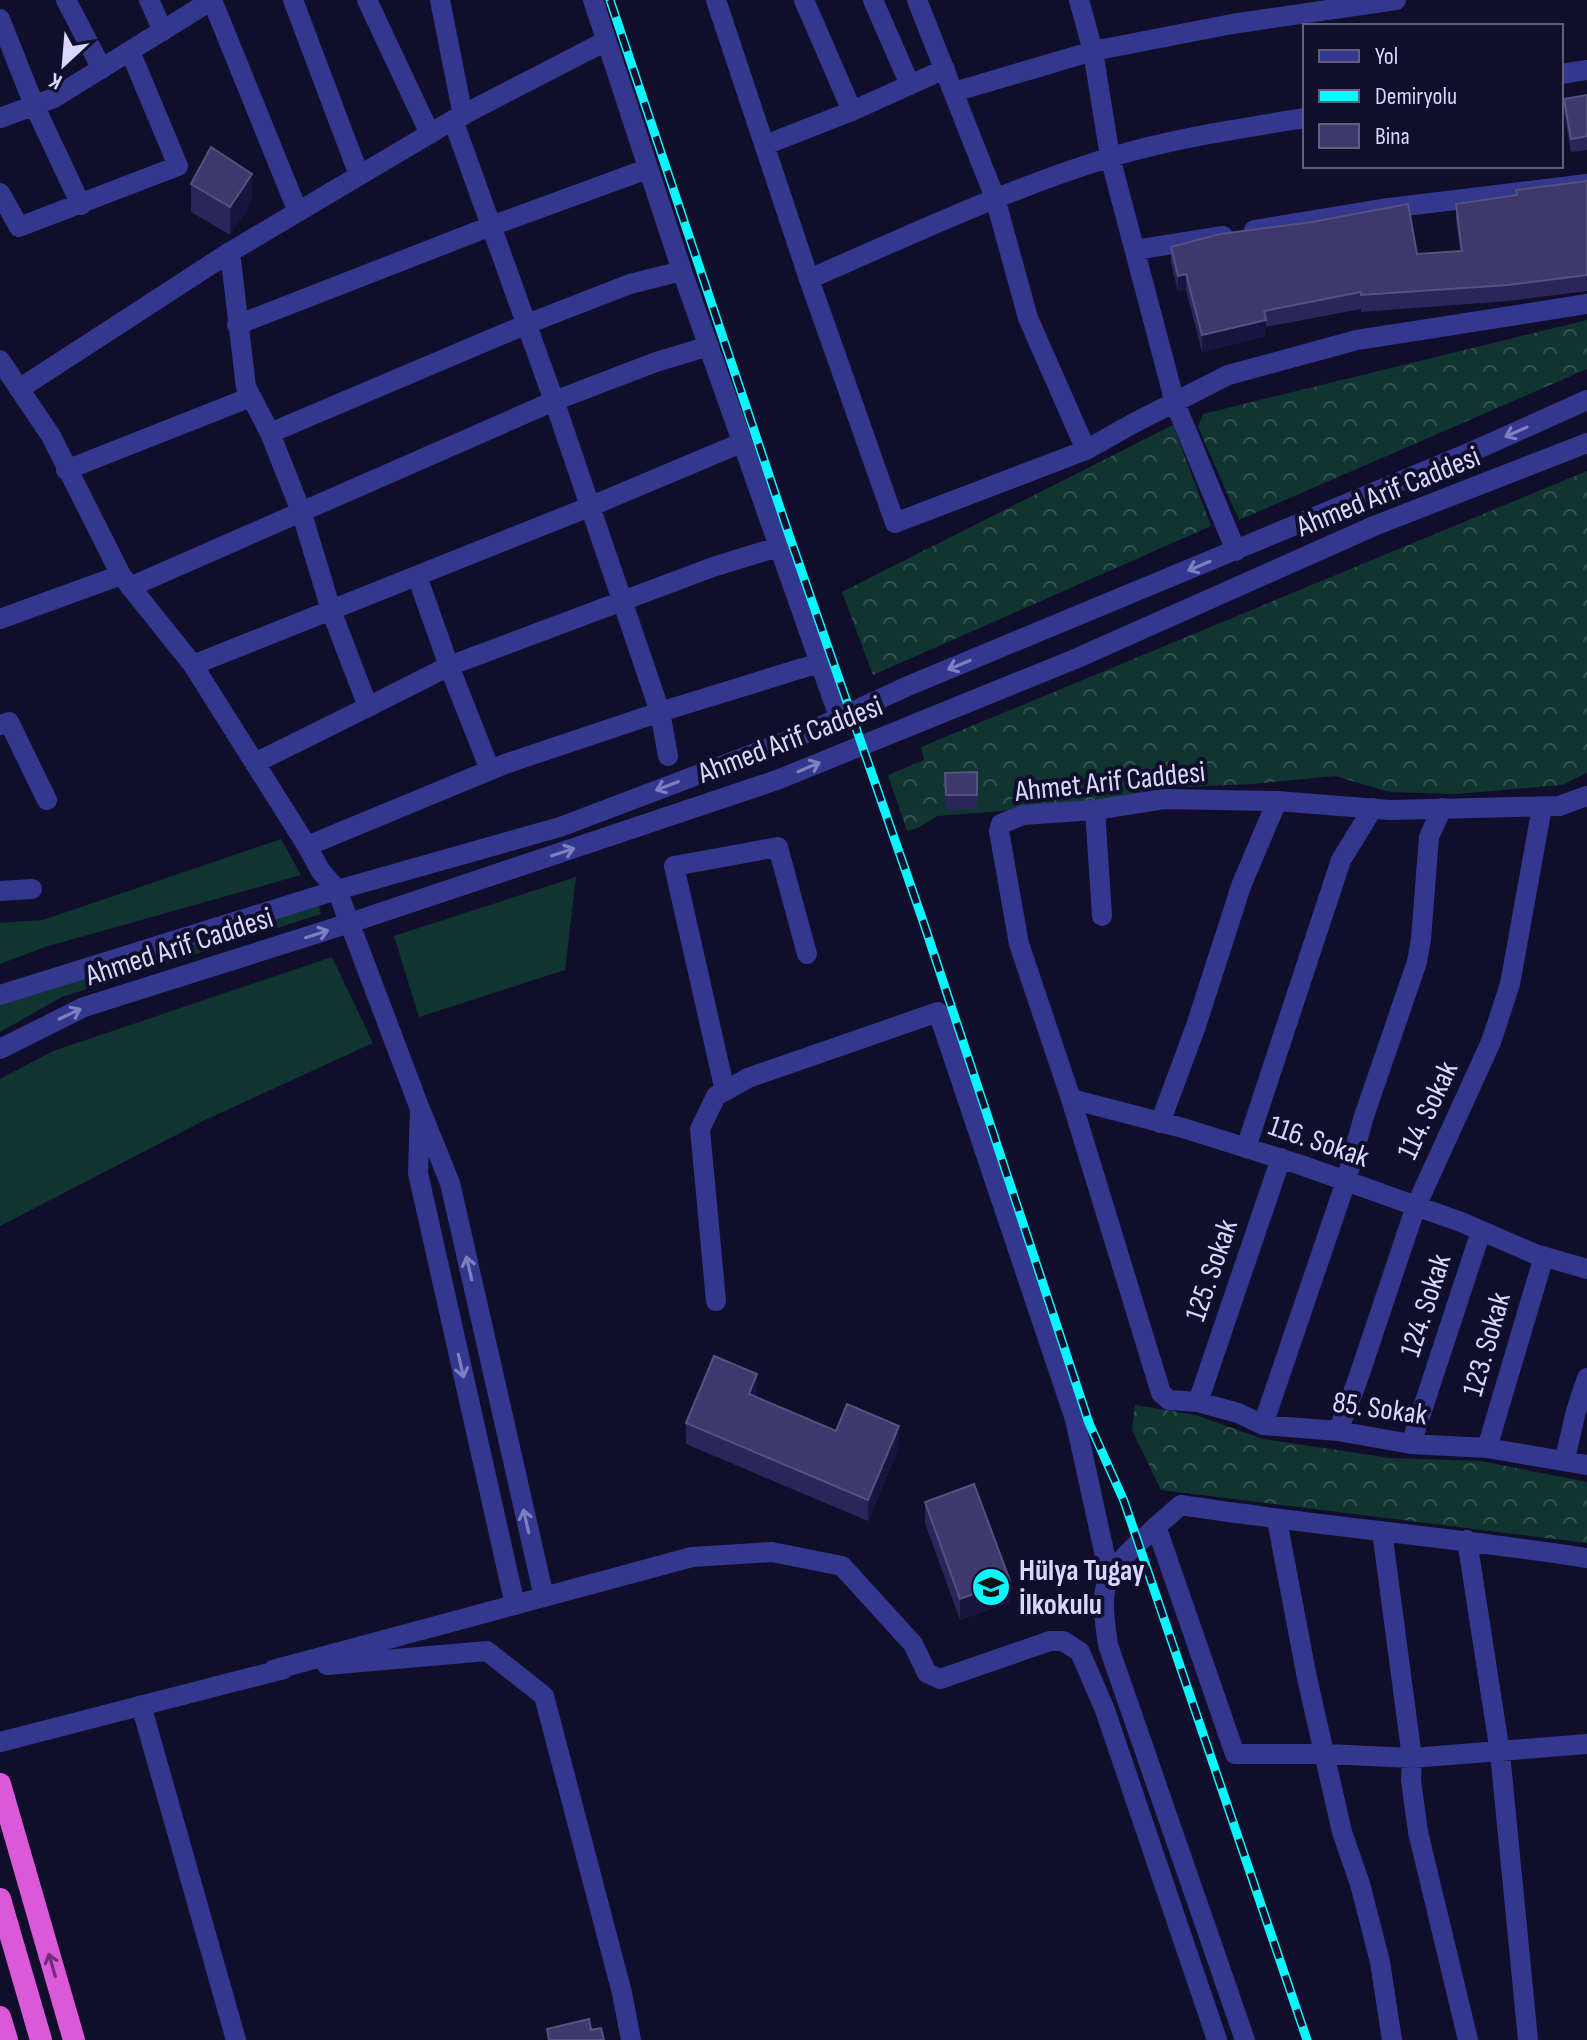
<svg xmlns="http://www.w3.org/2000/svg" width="1587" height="2040" font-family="'Sofia Sans Condensed',sans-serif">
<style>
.grass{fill:#103531}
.forest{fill:url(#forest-crowns)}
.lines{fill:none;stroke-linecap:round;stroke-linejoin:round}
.minor{stroke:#34378e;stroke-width:20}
.tertiary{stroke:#34378e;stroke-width:20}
.trunk{stroke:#db58d8;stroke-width:22}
.rail-casing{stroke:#03f8ff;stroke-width:9}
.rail{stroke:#110e2b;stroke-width:6;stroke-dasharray:18;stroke-linecap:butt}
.wall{fill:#2c2559}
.shaded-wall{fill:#19143f}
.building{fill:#3f386b;stroke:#575182;stroke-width:2}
.oneway{stroke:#7e7fc1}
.oneway2{stroke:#6c2f79}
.labels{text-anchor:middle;stroke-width:8;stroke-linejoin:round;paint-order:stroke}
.street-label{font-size:30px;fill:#d9d7ff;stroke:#110e2b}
.poi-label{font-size:30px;font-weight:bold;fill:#d9d7ff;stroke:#110e2b;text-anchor:start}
</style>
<defs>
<pattern id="forest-crowns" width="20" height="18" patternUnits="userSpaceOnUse" patternTransform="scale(2)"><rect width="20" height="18" fill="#103531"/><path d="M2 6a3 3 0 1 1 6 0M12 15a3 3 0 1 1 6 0" fill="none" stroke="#325250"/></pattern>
</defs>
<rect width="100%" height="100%" fill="#110e2b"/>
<path class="grass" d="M281 839 301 875 45 947 0 964V923L43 920Z
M576 877 565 970 419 1017 394 936Z
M319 905 321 914 62 997 0 1032V1005Z
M332 957 373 1043 205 1120 0 1226V1079L53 1051Z"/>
<path class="forest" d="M1587 320V369L1239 520 1198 427 1203 414Z
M1173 425 1211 526 873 675 842 592Z
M1587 471V773L1562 785 1456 794 1390 792 1335 776 1253 784 1162 788 1092 804 937 816 918 828 907 831 888 775 924 760 921 747Z
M1135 1405 1196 1415 1263 1439 1390 1458 1481 1461 1587 1482V1543L1161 1490 1132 1430Z"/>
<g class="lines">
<path class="minor" d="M66 0 102 69
M149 0 163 31
M212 0 298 212
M293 0 359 175
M367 0 430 134
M440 0 463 116
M593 0 682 271 839 717
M716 0 809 279 895 523 1086 450 1132 424 1228 375 1357 340 1587 304
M804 0 852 111
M873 0 910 85
M917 0 995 198 1028 318 1086 450
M1079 0 1093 51 1110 157 1175 403 1236 551
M0 19 34 105 81 205
M606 41 453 120 230 252 246 387 270 433 302 514 331 610 368 707 449 666 713 567 778 547
M1561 74 1587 70
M954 92 1093 51 1232 24 1396 0
M0 118 54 98 212 0
M453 120 557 409 660 712 668 756
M765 145 852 111 945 69
M0 193 19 227 178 166 130 51
M1254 230 1381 209 1587 184
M1135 250 1223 236
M809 279C908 236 1005 190 1108 158 1169 139 1242 128 1305 118
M237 325 491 226 647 169
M0 360 51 436 121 575 193 665 307 846 320 870 337 890 420 1109
M19 389 230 252
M270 433 527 324 630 284 682 271
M66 470 251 397
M417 576 449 666 490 770
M130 587 554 401 656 362 709 346
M0 619 121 575
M193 665 589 507 741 443
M0 725 9 722 47 800
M255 763 368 707
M1095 810 1102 916
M307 846 505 764 660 712 819 663
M0 891 32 889
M725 1091 674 866 778 847 807 954
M1071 1099 1183 1128 1301 1165 1461 1222 1535 1254 1587 1269
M1160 1123 1196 1026 1241 886 1277 801
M1246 1148 1341 860 1373 808
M716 1301 700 1129 716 1096 748 1078 938 1012 1075 1419 1109 1574
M1169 1400 1198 1402 1238 1413 1263 1425 1338 1431 1411 1444 1487 1448 1587 1465
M1198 1402 1281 1158
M1263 1425 1346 1181 1364 1116 1417 962 1421 939 1429 837 1442 808
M1338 1431 1358 1379 1416 1206 1491 1042 1510 984 1542 807
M1411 1444 1481 1231
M1487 1448 1544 1256
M1565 1459 1576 1411 1587 1378
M1277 1520 1307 1678 1342 1832 1360 1884 1380 1962 1392 2040
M1156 1526 1235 1754H1326L1412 1758 1587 1744
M1382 1531 1412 1758 1411 1780 1418 1832 1468 2040
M1467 1540 1500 1753 1528 2040
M515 1605 418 1173 420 1109 450 1183 544 1597
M327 1665 487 1651 544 1696 622 1993 631 2040
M273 1670 692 1557 772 1552 842 1566 913 1644 927 1673 940 1679 1050 1641H1063L1080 1652 1105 1710 1217 2040
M141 1705 236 2040
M0 1742 284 1669
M1245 2040 1108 1645C1105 1623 1100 1597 1109 1576 1115 1561 1167 1517 1181 1505 1316 1526 1452 1537 1587 1558"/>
<path class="tertiary" d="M0 995 337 890 560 827 795 738 908 686 1471 452 1587 400
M0 1049 84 1007 350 923 777 780 1075 659 1374 526 1587 443
M1169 1400 1161 1393 1071 1099 1019 944 999 831 1001 824 1023 815 1095 810 1164 799 1277 801 1390 810 1559 806 1587 796"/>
<path class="trunk" d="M0 1784 74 2040
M0 1899 41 2040
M0 2017 7 2040"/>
<defs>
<path id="rail" d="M610 0 789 535 923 921 1089 1423 1124 1501 1307 2040"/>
</defs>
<use href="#rail" class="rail-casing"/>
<use href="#rail" class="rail"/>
</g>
<path class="wall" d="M1587 95V150L1571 152 1564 113V99Z
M1587 181V291L1508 301 1361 312V309L1266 327V336L1202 352 1186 290 1178 292 1171 263V247L1312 222 1417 254 1460 251 1456 221V204L1516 196V190Z
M191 184 252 201 230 235 191 212Z
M977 772V809H946L945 773Z
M757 1395 756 1397 836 1431 899 1447 868 1521 686 1444V1423Z
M925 1502 1010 1602 960 1620 925 1523Z"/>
<path class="shaded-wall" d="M252 174V201L230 235V207Z
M1186 274V290L1178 292V276Z
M1266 320V336L1202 352V335Z
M757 1374V1395L749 1415V1394Z
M899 1426V1447L868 1521V1500Z
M1010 1581V1602L960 1620V1599Z"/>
<path class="building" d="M1587 95V136L1571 139 1564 99Z
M211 147 252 174 230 207 191 184Z
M1587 181V275L1508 285 1361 295V292L1264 311 1266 320 1202 335 1186 274 1178 276 1171 247 1220 234 1312 222 1408 204 1417 254 1462 251 1456 204 1517 195 1516 190Z
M977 772V795H946L945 773Z
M714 1356 757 1374 749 1394 836 1431 847 1404 899 1426 868 1500 686 1423Z
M974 1484 1010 1581 960 1599 925 1502Z
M589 2019 591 2030 601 2028 604 2040H549L547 2029Z"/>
<defs><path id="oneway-shaft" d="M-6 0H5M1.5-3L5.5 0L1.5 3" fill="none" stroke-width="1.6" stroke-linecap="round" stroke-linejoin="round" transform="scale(2)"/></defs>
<g class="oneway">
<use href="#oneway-shaft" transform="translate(1516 432) rotate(156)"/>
<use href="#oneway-shaft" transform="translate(1199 566) rotate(157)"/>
<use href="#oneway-shaft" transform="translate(959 665) rotate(158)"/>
<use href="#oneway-shaft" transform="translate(809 767) rotate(-23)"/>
<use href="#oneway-shaft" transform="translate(667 786) rotate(159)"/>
<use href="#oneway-shaft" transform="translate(563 852) rotate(-18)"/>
<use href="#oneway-shaft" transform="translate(317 934) rotate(-18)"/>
<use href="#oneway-shaft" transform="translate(70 1014) rotate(-25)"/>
<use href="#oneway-shaft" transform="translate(469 1268) rotate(-103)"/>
<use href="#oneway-shaft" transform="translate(461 1366) rotate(77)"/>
<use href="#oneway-shaft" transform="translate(526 1521) rotate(-103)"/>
</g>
<use class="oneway2" href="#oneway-shaft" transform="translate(52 1965) rotate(-106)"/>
<defs>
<symbol id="school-disc" viewBox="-11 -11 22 22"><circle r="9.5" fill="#03f8ff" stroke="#110e2b"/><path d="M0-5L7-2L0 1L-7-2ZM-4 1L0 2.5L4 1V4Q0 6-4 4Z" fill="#111"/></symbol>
</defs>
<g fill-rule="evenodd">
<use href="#school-disc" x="969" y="1565" width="44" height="44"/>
</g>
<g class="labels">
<g class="street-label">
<text transform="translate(1388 491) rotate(-22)" y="10">Ahmed Arif Caddesi</text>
<text transform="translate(790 739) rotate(-21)" y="10">Ahmed Arif Caddesi</text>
<text transform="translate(1110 781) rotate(-6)" y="10">Ahmet Arif Caddesi</text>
<text transform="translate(179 946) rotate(-18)" y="10">Ahmed Arif Caddesi</text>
<text transform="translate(1427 1110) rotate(-65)" y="10">114. Sokak</text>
<text transform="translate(1319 1141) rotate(19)" y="10">116. Sokak</text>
<text transform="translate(1211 1270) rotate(-71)" y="10">125. Sokak</text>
<text transform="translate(1425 1305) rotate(-72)" y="10">124. Sokak</text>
<text transform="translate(1486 1344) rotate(-74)" y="10">123. Sokak</text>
<text transform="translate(1380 1408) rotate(8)" y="10">85. Sokak</text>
</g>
<g class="poi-label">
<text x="1019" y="1580">Hülya Tugay<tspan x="1019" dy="34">İlkokulu</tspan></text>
</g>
</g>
<rect x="1303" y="24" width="260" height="144" fill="#110e2b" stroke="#615e80" stroke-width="2"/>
<rect x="1319" y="50" width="40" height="12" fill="#34378e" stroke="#615e80" stroke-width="2"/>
<text x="1375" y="64" font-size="24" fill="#d9d7ff">Yol</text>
<rect x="1319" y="90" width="40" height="12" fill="#03f8ff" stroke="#615e80" stroke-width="2"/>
<text x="1375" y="104" font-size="24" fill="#d9d7ff">Demiryolu</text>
<rect x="1319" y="124" width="40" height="24" fill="#3f386b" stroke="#615e80" stroke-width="2"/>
<text x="1375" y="144" font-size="24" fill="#d9d7ff">Bina</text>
<g transform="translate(64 64) rotate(206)" stroke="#110e2b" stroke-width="6" paint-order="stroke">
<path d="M0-6L14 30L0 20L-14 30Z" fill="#d9d7ff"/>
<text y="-12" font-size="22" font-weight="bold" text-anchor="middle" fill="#d9d7ff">K</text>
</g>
</svg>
